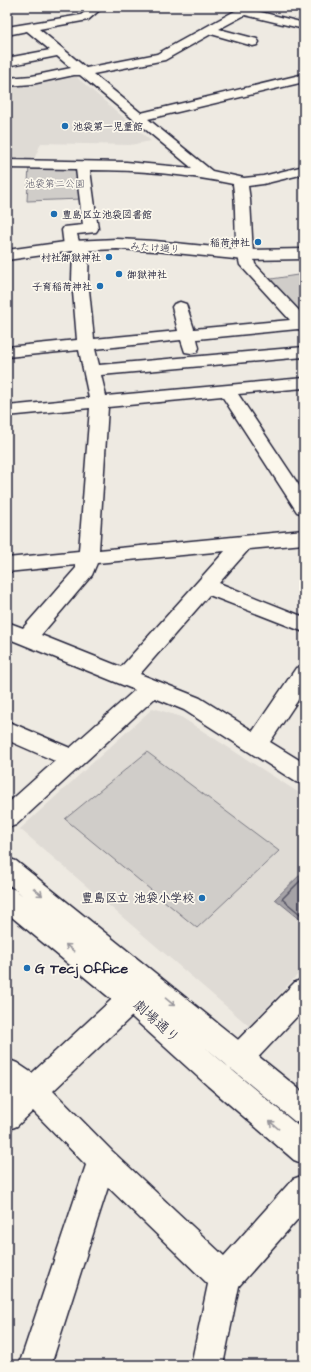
<svg xmlns="http://www.w3.org/2000/svg" width="311" height="1372" font-family="'Architects Daughter','Klee One',sans-serif">
<style>
.built{fill:#dfdbd5}
.green{fill:#d0cdc9;stroke:#797882}
.water{fill:#a6a3a7;stroke:#716f7c}
.lines{fill:none;stroke-linecap:round;stroke-linejoin:round}
.shore-far1{stroke:#575666;stroke-width:1}
.shore{stroke:#575666;stroke-width:1.5}
.street-casing{stroke:#22223b;stroke-width:3}
.secondary-casing{stroke:#22223b;stroke-width:3}
.street{fill:#fbf7ec;fill-rule:evenodd}
.secondary{fill:#fbf7ec;fill-rule:evenodd}
.oneway{stroke:#99979c}
.poi-dot{fill:#1f6fb2;stroke:#fbf7ec;stroke-width:1.5}
.labels{text-anchor:middle;stroke-width:3.5;stroke-linejoin:round;paint-order:stroke}
.far-poi-label{font-size:10px;font-weight:bold;fill:#22223b;stroke:#fbf7ec;text-anchor:start}
.far-park-label{font-size:10px;fill:#565566;stroke:#fbf7ec}
.far-street-label{font-size:10px;fill:#22223b;stroke:#fbf7ec}
.poi-label{font-size:12px;font-weight:bold;fill:#22223b;stroke:#fbf7ec;text-anchor:end}
.near-poi-label{font-size:14px;font-weight:bold;fill:#22223b;stroke:#fbf7ec;text-anchor:start}
.near-street-label{font-size:14px;fill:#22223b;stroke:#fbf7ec}
</style>
<rect width="100%" height="100%" fill="#eeeae2"/>
<filter id="ink" filterUnits="userSpaceOnUse"><feTurbulence type="fractalNoise" baseFrequency=".025" numOctaves="2"/><feDisplacementMap in="SourceGraphic" scale="8" xChannelSelector="R" yChannelSelector="G"/><feConvolveMatrix kernelMatrix="1 2 1 2 8 2 1 2 1" color-interpolation-filters="sRGB"/></filter>
<g filter="url(#ink)">
<path class="built" d="M73 74 151 141 130 145 41 143 33 162 7 161V86H23Z
M153 708 181 717 304 796V968L249 1026 20 829Z"/>
<path class="green" d="M29 166 75 167 80 171 82 199 27 201Z
M304 274V312L298 314 265 280Z
M147 752 279 851 197 928 65 819Z"/>
<path class="water" d="M304 871V917L301 920 275 899Z"/>
<g class="lines">
<path class="shore-far1" d="M299 882 304 877"/>
<path class="shore" d="M300 881 282 899 300 914H304"/>
<defs>
<path id="street" d="M91 7H103L88 20 39 29 86 68 157 54 242 7H256L253 10 304 23V29L245 15 219 29 257 39 259 42 257 45 253 46 211 34 165 60 93 74 141 113 304 74V82L148 119 212 171 244 178 263 176 304 166V174L263 184 248 186 250 200 253 255 255 264 304 316V331L298 329 197 339 199 348 197 352 191 353 185 352 181 340 95 349 99 365 304 347V357L101 375 106 396 304 378V388L238 394 304 493V514L297 512 222 396 108 407 99 550 304 530V544L249 549 219 583 304 617V632L209 595 140 674 200 698 253 731 296 668 304 666V691L270 742 304 763V784L296 782 184 710 155 698 16 825 7 828V804L55 761 7 740V721L70 748 135 690 7 638V622L23 628 76 568V565L7 572V558L79 551 90 408 7 416V406L89 398 79 350 7 357V347L77 340 72 280 73 250 67 249 64 246 62 230 64 227 83 225 76 169 7 168V160L126 162 192 168 80 75H74L32 84 7 86V78L32 76 71 68 57 56 7 66V58L50 50 27 31 7 35V27L81 15ZM90 170C138 170 186 174 233 184 237 210 233 239 240 265L290 320 194 329 186 304 180 302 174 304 172 307 178 331 94 339 88 280 89 246 86 243 79 242 77 234 96 232 98 229ZM225 551 121 667 41 635 92 575 97 563Z
M144 975 153 978 157 987 153 996 53 1091 112 1151 224 1256 293 1179 304 1175V1212L239 1286 223 1365H191L208 1284 108 1187 51 1365H19L86 1165 33 1111 17 1126 7 1130V1097L12 1092 7 1089V1059L17 1063 32 1073 135 978Z
M304 979V1009L248 1068 238 1072 228 1068 224 1059 228 1050 295 982Z"/>
<path id="secondary" d="M117 239 155 241 245 250 304 249V259L245 260 155 251 117 249 72 251 7 260V250L72 241Z
M7 858 16 861 304 1093V1125L294 1121 205 1047 304 1131V1164L294 1160 208 1086 122 1008 7 913V887L16 890 23 896 7 883Z"/>
</defs>
<use href="#street" class="street-casing"/>
<use href="#secondary" class="secondary-casing"/>
<use href="#street" class="street"/>
<use href="#secondary" class="secondary"/>
</g>
<defs><path id="oneway-shaft" d="M-6 0H5M1.5-3L5.5 0L1.5 3" fill="none" stroke-width="1.6" stroke-linecap="round" stroke-linejoin="round"/></defs>
<g class="oneway">
<use href="#oneway-shaft" transform="translate(38 892) rotate(40)"/>
<use href="#oneway-shaft" transform="translate(70 948) rotate(-141)"/>
<use href="#oneway-shaft" transform="translate(170 1002) rotate(40)"/>
<use href="#oneway-shaft" transform="translate(274 1125) rotate(-140)"/>
</g>
</g>
<g class="poi-dot">
<circle cx="65" cy="126" r="4"/>
<circle cx="54" cy="214" r="4"/>
<circle cx="258" cy="242" r="4"/>
<circle cx="109" cy="257" r="4"/>
<circle cx="119" cy="274" r="4"/>
<circle cx="100" cy="286" r="4"/>
<circle cx="202" cy="898" r="4"/>
<circle cx="27" cy="968" r="4"/>
</g>
<g class="labels">
<g class="far-poi-label">
<text x="73" y="130">池袋第一児童館</text>
<text x="62" y="218">豊島区立池袋図書館</text>
<text x="250" y="246" text-anchor="end">稲荷神社</text>
<text x="101" y="261" text-anchor="end">村社御獄神社</text>
<text x="127" y="278">御獄神社</text>
<text x="92" y="290" text-anchor="end">子育稲荷神社</text>
</g>
<g class="far-park-label">
<text x="55" y="187">池袋第二公園</text>
</g>
<g class="far-street-label">
<text transform="translate(155 247) rotate(4)" y="4">みたけ通り</text>
</g>
<g class="poi-label">
<text x="194" y="902">豊島区立 池袋小学校</text>
</g>
<g class="near-poi-label">
<text x="35" y="973">G Tecj Office</text>
</g>
<g class="near-street-label">
<text transform="translate(157 1021) rotate(42)" y="5">劇場通り</text>
</g>
</g>
<rect width="311" height="1372" fill="none" stroke="#fbf7ec" stroke-width="24"/>
<rect x="12" y="12" width="287" height="1348" fill="none" stroke="#22223b" stroke-width="1.5" filter="url(#ink)"/>
</svg>
